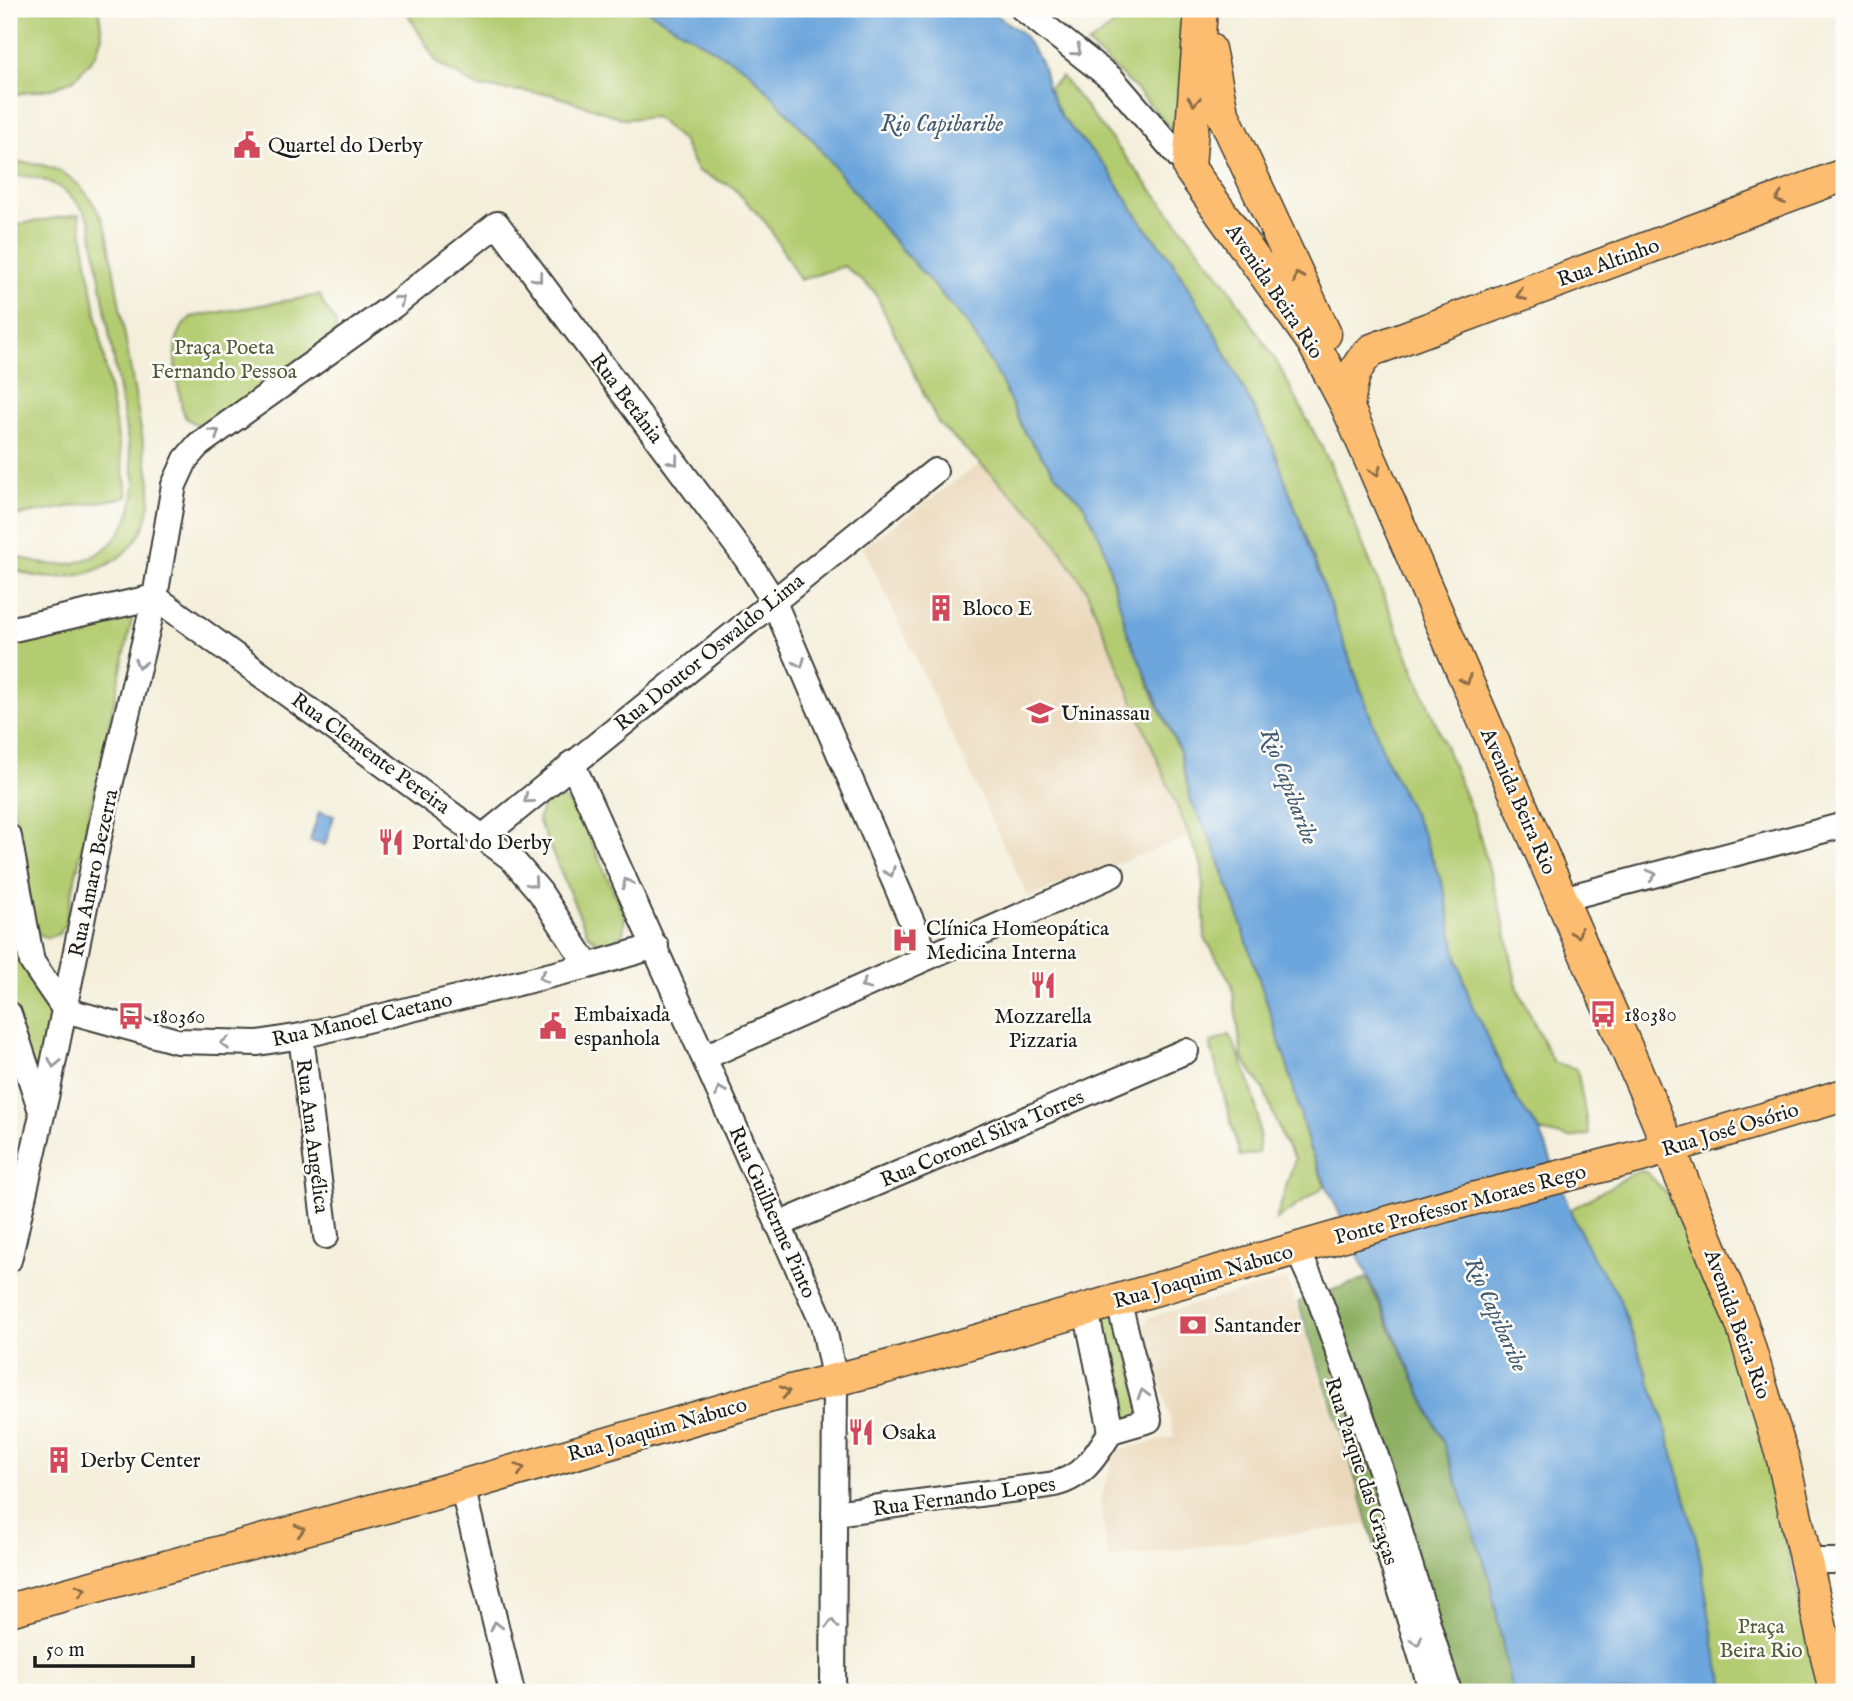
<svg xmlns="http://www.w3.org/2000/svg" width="1853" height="1701" font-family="'IM FELL English',serif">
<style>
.built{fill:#ead8ba}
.green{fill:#b3cc71;stroke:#687446;stroke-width:2}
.forest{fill:#8eb063;stroke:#556640;stroke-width:2}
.water{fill:#6da6dc;stroke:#44617c;stroke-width:2}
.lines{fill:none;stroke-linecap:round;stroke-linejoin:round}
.minor-casing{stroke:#3c3c39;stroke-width:28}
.major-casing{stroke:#3c3c39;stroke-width:35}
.minor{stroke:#fff;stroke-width:24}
.major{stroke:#fcbd6f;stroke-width:32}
.oneway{stroke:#999}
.oneway2{stroke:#8c6c46}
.labels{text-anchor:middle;stroke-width:5;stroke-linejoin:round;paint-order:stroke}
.poi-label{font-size:21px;fill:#1c1c1c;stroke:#fdfcf7;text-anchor:start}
.street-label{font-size:21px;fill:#1c1c1c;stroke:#fdfcf7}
.park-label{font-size:21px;fill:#515a3a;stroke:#fdfcf7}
.water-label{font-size:23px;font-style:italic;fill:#405a72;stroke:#fdfcf7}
</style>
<rect width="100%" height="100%" fill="#fdfcf7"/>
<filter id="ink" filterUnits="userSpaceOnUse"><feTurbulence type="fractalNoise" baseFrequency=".0143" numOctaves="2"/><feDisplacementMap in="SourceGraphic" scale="14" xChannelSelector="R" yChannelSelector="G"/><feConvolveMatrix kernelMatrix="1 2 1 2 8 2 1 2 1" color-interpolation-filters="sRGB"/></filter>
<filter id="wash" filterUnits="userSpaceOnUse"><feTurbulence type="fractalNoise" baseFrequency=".00686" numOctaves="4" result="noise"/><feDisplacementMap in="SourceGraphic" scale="28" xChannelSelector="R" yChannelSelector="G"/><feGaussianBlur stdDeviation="1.57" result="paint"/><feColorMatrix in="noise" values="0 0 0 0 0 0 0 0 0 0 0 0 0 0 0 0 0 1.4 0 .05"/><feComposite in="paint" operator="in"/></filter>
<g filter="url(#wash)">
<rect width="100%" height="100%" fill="#f4efdb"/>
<path class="built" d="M980 464 1043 524 1086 589 1192 836 1028 897 863 547Z
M1287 1279 1369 1524 1108 1559 1100 1504 1115 1450 1175 1437 1144 1325 1150 1317Z"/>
<path class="green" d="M9 9H99L102 36 96 54 76 78 55 88 9 95Z
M405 9H645L748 70 812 139 888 234 968 324 1000 379 1025 433 1056 475 1084 505 1103 544 1114 588 1155 700 1180 752 1191 801 1214 847 1236 908 1289 1071 1309 1147 1325 1186 1276 1220 1295 1158 1283 1140 1264 1090 1242 1057 1232 984 1205 938 1202 866 1086 589 1043 524 938 423 874 291 844 266 800 280 767 224 733 187 697 171 682 140 655 117 625 119 550 94 478 87 437 63Z
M1136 9H1189L1177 136 1137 90 1088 44Z
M1062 77 1225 282 1278 364 1329 461 1476 822 1505 927 1517 987 1553 1062 1577 1069 1589 1135 1569 1138 1540 1131 1518 1102 1471 1003 1457 958 1444 889 1423 834 1386 759 1273 446 1213 329 1171 259 1142 223 1107 168 1062 118 1048 88Z
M9 163C61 159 89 185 107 231L150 482C150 491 151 501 149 509 138 571 59 593 9 567V552C68 584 133 554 135 483L90 221C73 190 45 173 9 176Z
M79 214 128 497 9 517V226Z
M320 295 323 304 336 322V335L203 428 186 418 182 409C178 378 164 340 191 317Z
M126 616 132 620 65 925 59 934 46 938 38 934 33 919 9 785V643Z
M562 798 577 810 625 916 623 933 611 943H599L588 935 538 820 543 805Z
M9 844 30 965 62 1009 42 1114 9 1018Z
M1229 1035C1247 1067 1264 1116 1258 1153L1240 1156 1210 1043Z
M1637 1171 1647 1172 1667 1194 1728 1325 1753 1398 1820 1692H1727L1716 1656 1698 1547 1662 1415 1618 1295 1591 1255 1570 1210Z
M1118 1300 1142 1416 1112 1423 1086 1310Z"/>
<path class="forest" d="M1367 1278 1442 1439 1489 1576 1512 1692H1418L1349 1457 1298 1302Z"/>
<path class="water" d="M645 9H965L996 15 1022 33 1042 64 1048 88 1062 118 1107 168 1142 223 1171 259 1213 329 1273 447 1386 759 1423 834 1444 889 1457 958 1471 1003 1518 1102 1540 1131 1570 1210 1591 1255 1618 1295 1662 1415 1680 1479 1698 1547 1716 1656 1727 1692H1512L1489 1576 1442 1439 1309 1147 1289 1071 1236 908 1214 847 1191 801 1180 752 1128 635 1103 544 1084 505 1056 475 1025 433 1000 379 968 324 888 234 812 139 748 70Z
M319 812 334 816 325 845 310 841Z"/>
</g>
<g filter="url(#ink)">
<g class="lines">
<defs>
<path id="minor" d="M1023 9 1112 79 1189 168
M155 597 511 858 540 892 588 966
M9 630 155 597
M572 763 823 1324 835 1381 833 1692
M484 836 935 471
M9 837 32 962 65 1010
M1562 899 1844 825
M65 1010 177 1041 258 1043 301 1036 588 966 656 946
M9 1014 42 1114
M301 1036 326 1236
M705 1057 1112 875
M778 1225 1186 1051
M1297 1249 1318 1295 1382 1473 1449 1692
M9 1260 49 1084 107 798 155 597 174 485 186 459 198 445 393 306 497 224 746 558 773 600 927 957
M1111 1431 1149 1420 1118 1300
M462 1486 512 1692
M834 1513 1049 1485C1081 1480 1095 1458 1111 1431L1086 1310
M1385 1540 1432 1692
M1807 1561H1844"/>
<path id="major" d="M1201 9 1189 168 1313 342 1348 408 1652 1107 1742 1324 1783 1459 1835 1692
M1209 49 1222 112 1325 334
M1348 408C1351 384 1352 367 1372 350L1844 175
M9 1610 462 1486 771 1396 886 1367 1445 1206 1641 1156 1844 1095"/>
</defs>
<use href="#minor" class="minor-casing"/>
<use href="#major" class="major-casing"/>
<use href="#minor" class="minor"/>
<use href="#major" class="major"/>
</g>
<defs><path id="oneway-chevron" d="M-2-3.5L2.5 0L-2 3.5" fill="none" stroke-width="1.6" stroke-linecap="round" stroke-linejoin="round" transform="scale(1.75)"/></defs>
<g class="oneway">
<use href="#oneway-chevron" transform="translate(1077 51) rotate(39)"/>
<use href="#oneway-chevron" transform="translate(538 278) rotate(53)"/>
<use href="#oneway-chevron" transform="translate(400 300) rotate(-38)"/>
<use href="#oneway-chevron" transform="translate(215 433) rotate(-35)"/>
<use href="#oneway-chevron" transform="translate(674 461) rotate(53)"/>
<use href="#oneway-chevron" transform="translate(800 663) rotate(67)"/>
<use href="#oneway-chevron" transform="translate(140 664) rotate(104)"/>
<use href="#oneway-chevron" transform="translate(528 799) rotate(140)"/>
<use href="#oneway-chevron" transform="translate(890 872) rotate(67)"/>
<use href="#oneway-chevron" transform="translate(1652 875) rotate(-15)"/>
<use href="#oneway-chevron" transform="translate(533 883) rotate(50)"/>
<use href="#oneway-chevron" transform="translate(627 883) rotate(-115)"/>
<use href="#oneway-chevron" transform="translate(543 977) rotate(166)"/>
<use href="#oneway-chevron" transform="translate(865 985) rotate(156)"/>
<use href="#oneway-chevron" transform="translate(225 1043) rotate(-180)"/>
<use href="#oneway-chevron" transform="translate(54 1063) rotate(102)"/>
<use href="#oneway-chevron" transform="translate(720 1091) rotate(-113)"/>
<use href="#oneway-chevron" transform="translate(1143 1394) rotate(-105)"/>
<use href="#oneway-chevron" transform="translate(832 1624) rotate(-90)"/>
<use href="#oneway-chevron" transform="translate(496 1626) rotate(-104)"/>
<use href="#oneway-chevron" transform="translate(1417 1641) rotate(73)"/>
</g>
<g class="oneway2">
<use href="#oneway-chevron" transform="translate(1194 101) rotate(94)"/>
<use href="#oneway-chevron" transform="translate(1780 199) rotate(160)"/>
<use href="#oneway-chevron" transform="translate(1298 277) rotate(-115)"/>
<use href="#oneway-chevron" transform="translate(1521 295) rotate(160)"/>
<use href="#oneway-chevron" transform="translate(1376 471) rotate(67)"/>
<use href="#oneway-chevron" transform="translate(1466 680) rotate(66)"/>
<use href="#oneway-chevron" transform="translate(1577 933) rotate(67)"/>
<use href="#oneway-chevron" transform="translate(785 1392) rotate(-13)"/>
<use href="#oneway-chevron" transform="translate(520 1469) rotate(-16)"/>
<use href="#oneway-chevron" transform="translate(300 1530) rotate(-15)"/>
<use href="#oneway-chevron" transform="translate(81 1590) rotate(-15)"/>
</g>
</g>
<defs>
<symbol id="civic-bare" viewBox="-9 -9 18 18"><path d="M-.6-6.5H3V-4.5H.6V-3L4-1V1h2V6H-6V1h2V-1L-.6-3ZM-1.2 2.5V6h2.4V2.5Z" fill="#d1495b" stroke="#fdfcf7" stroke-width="2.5" paint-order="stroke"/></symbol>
<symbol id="building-bare" viewBox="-9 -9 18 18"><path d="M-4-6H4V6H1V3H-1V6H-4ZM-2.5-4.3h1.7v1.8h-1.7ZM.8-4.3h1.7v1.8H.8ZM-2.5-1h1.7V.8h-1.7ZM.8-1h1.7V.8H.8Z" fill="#d1495b" stroke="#fdfcf7" stroke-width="2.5" paint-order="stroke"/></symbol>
<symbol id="university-bare" viewBox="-9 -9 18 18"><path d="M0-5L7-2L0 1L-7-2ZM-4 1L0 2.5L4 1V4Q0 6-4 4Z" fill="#d1495b" stroke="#fdfcf7" stroke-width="2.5" paint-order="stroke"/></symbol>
<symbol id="restaurant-bare" viewBox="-9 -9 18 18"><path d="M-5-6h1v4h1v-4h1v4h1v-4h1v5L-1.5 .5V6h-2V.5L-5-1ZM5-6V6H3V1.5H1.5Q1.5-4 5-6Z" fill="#d1495b" stroke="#fdfcf7" stroke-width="2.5" paint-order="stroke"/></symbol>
<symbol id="hospital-bare" viewBox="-9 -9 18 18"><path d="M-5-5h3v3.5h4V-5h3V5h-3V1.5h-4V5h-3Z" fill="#d1495b" stroke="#fdfcf7" stroke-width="2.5" paint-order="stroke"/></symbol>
<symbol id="bus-bare" viewBox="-9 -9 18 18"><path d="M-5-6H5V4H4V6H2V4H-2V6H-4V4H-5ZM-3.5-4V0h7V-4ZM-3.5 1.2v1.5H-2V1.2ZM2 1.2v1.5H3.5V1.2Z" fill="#d1495b" stroke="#fdfcf7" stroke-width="2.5" paint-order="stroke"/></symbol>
<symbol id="bank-bare" viewBox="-9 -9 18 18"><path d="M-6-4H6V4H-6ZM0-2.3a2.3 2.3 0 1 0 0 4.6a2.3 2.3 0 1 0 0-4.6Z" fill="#d1495b" stroke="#fdfcf7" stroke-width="2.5" paint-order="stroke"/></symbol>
</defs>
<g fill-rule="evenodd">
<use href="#civic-bare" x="228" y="126" width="38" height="38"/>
<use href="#building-bare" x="922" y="589" width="38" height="38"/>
<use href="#university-bare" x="1021" y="694" width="38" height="38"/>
<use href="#restaurant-bare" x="372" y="823" width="38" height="38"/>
<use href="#hospital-bare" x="886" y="921" width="38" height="38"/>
<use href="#restaurant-bare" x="1024" y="966" width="38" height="38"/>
<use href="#bus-bare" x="1584" y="995" width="38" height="38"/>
<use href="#bus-bare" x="112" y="997" width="38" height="38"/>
<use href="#civic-bare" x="534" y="1007" width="38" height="38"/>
<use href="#bank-bare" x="1174" y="1306" width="38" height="38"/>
<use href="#restaurant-bare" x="842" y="1413" width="38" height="38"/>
<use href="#building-bare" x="40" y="1441" width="38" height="38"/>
</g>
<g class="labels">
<g class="poi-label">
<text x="268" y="152">Quartel do Derby</text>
<text x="962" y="615">Bloco E</text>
<text x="1061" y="720">Uninassau</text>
<text x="412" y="849">Portal do Derby</text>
<text x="926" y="935">Clínica Homeopática<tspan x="926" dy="24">Medicina Interna</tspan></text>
<text x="574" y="1021">Embaixada<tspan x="574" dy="24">espanhola</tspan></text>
<text x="1624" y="1021">180380</text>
<text x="152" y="1023">180360</text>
<text x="1043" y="1023" text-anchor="middle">Mozzarella<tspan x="1043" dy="24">Pizzaria</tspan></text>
<text x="1214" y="1332">Santander</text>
<text x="882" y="1439">Osaka</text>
<text x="80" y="1467">Derby Center</text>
</g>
<g class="street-label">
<text transform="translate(1608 262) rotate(-20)" y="7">Rua Altinho</text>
<text transform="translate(1275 291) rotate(56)" y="7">Avenida Beira Rio</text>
<text transform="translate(627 398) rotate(53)" y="7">Rua Betânia</text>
<text transform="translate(709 652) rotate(-39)" y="7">Rua Doutor Oswaldo Lima</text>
<text transform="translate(371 753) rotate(36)" y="7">Rua Clemente Pereira</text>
<text transform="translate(1519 801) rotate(66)" y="7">Avenida Beira Rio</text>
<text transform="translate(93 873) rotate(-78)" y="7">Rua Amaro Bezerra</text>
<text transform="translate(362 1019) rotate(-13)" y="7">Rua Manoel Caetano</text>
<text transform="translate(1730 1129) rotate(-17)" y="7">Rua José Osório</text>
<text transform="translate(313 1136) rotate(83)" y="7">Rua Ana Angélica</text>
<text transform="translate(982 1138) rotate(-23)" y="7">Rua Coronel Silva Torres</text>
<text transform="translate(1460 1204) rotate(-15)" y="7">Ponte Professor Moraes Rego</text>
<text transform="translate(773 1212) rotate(66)" y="7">Rua Guilherme Pinto</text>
<text transform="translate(1203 1276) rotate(-16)" y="7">Rua Joaquim Nabuco</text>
<text transform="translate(1738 1324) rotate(70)" y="7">Avenida Beira Rio</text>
<text transform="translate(657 1429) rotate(-16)" y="7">Rua Joaquim Nabuco</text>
<text transform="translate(1362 1471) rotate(72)" y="7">Rua Parque das Graças</text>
<text transform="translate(964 1496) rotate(-8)" y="7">Rua Fernando Lopes</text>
</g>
<g class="park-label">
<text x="224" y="354">Praça Poeta<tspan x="224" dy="24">Fernando Pessoa</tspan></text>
<text x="1761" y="1633">Praça<tspan x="1761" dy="24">Beira Rio</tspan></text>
</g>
<g class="water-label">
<text x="942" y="131">Rio Capibaribe</text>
<text transform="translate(1290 786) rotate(69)" y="8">Rio Capibaribe</text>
<text transform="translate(1497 1314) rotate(66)" y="8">Rio Capibaribe</text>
</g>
</g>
<rect width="1853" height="1701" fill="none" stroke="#fdfcf7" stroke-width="35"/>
<path d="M35 1656v10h158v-10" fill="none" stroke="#1c1c1c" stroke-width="3.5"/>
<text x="46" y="1656" font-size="21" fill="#1c1c1c" stroke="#fdfcf7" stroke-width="5" paint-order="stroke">50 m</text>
</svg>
